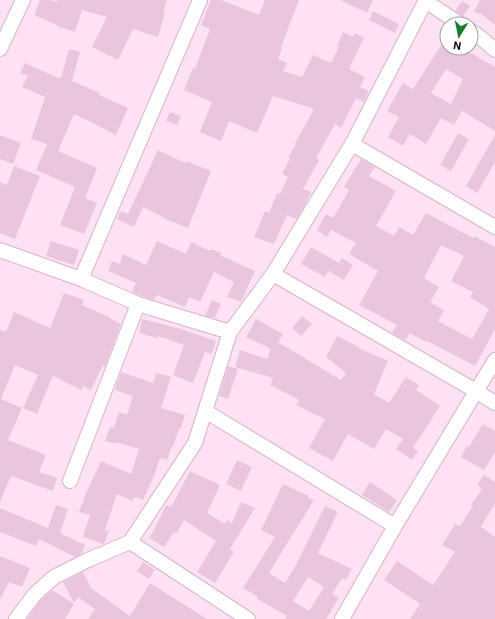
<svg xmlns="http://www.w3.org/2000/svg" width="495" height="619" font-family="Roboto,sans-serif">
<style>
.building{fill:#e9c6dd;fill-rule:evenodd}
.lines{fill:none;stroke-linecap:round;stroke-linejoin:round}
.street-casing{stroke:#d5b3ca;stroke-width:16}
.street{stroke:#fff;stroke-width:14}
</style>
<rect width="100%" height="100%" fill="#fee2f4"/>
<path class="building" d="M40 0H50L57 2V0H167L163 12 165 13 158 37 133 29 118 60 92 47 107 17 82 10 75 32 57 26V25L34 15Z
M211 0H221L259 15 265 0H299L281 47 282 48 278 59 287 63 283 71 302 77 313 55 331 63 339 47 337 46 343 32 353 37 355 33 364 38 349 69 365 77 360 87 369 91 364 102 356 98 341 128 335 124 316 158 319 160 303 189 311 192 305 205 297 219 287 215 274 244 254 237 265 211 269 213 277 193 280 194 288 177 282 174 290 158 288 157 296 144 295 143 314 109 273 96 257 133 229 121 221 141 200 132 212 102 184 90 193 68 195 69 210 29 201 25Z
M340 0H373L367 13Z
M480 0H495V25L481 14 474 12Z
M462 1 470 6 463 16 455 11Z
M373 11 399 24 395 33 369 20Z
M447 36V48H462L495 67V131L462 111 454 125 441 118 426 144 410 134 403 146 388 137 399 117 387 111 403 83 413 89ZM446 69 463 79 451 104 431 93Z
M69 49 80 52 72 81 100 93 99 95 128 108 116 135 93 123 74 114 58 151 97 168 85 198 97 203 84 234 60 225 75 187 36 170 47 144 31 139 45 97 22 87 28 76 20 73 25 63 58 78 59 77 61 78Z
M170 112 181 116 177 125 166 121Z
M458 133 469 139 451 171 440 165Z
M0 135 21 143 13 164 0 159Z
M495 135V162L477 193 466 186Z
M158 150 185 163 186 161 211 171 188 228 163 218V217L143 207 134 227 117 219 121 211 128 214Z
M361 159 375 167 369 176 396 191 376 226 394 236 399 227 413 235 426 213 473 238 474 236 495 247V329L475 366 427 341 426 342 410 333 405 340 392 333 397 325 359 305 378 271 349 254 356 243 331 230 327 237 317 230 326 214 333 218 349 190 344 187ZM441 245 464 256 451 281 473 292 470 297 489 309 472 339 438 321 444 310 430 302 439 287 424 278Z
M14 166 40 176 15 239 0 233V182L7 185Z
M51 241 79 250 74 265 46 256Z
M157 241 186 254 191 242 210 251 211 249 221 253 220 255 255 271 241 302 227 297 234 282 214 272 200 302 189 297 185 307 157 295 154 300 142 296 132 292 136 283 108 271 112 261 120 264 123 254 146 265Z
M311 247 339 263 342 258 353 265 344 280 328 271 325 277 301 264Z
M64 293 84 300 82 305 109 317V318L121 324 105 366 103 365 91 390 83 386 81 390 53 376 37 414 23 408 38 375 15 365 1 399 22 408 8 440 46 455 39 472 57 478 53 491 11 476 0 502V330L6 332 14 312 50 328Z
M212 300 221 304 215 318 205 316Z
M302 316 312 324 301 336 292 328Z
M142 319 181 329 216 341 212 354 205 352 193 383 173 375 184 345 158 336 157 338 139 333Z
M256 319 283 334 278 342 341 380 346 373 326 357 337 336 359 347V348L388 361 374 394 389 403 406 377 419 385 416 390 440 406 413 448 418 451 412 460 396 449 403 439 386 429 374 449 348 434 333 461 309 448 325 419 296 405 299 400 270 385 273 378 235 367 240 350 267 359 271 349 246 337Z
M228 366 238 369 228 399 219 396Z
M121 372 153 383 156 373 171 377 161 408 185 415 180 430 179 429 173 447 172 446 167 460 160 458 154 476 143 500 135 497 132 501 117 494 105 530 109 531 104 544 83 537 90 515 79 512 87 490V491L101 461 131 474 139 449 116 442V444L105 441 110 427 114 428 119 412 127 415 133 396 115 390Z
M483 424 495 431V452L484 470 461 457 467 446 469 447Z
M237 460 252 467 241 491 226 484Z
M190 471 220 485 207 513 225 524 227 520 232 523 241 502 255 508 230 549 234 552 215 583 197 572 216 541 184 520 177 533 174 532 164 547 149 538 155 528 166 505 171 507Z
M484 475 495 482V504L486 518 481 527 495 537V619H410L420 604 384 580 397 561 433 585 455 552 442 545 455 524 460 526 473 506 471 505 482 489 477 485Z
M370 482 397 500 389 512 362 495Z
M283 484 309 496 308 498 314 500 269 573 285 583 296 565 325 506 338 512 318 553 352 569 346 580 342 578 332 594 339 598 326 619H285L287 616 257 599 258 597 243 588 275 537 261 530ZM308 577 324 587 309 611 293 601Z
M56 505 68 509 60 533 85 545 81 554 75 557 39 539 36 546 0 532V508L48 528Z
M0 556 30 568 22 587 9 582 0 599Z
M143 562 155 570 149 579 137 571Z
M83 572 91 588 130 616 150 583 207 619H88L95 609 78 597 74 603 63 582Z
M52 590 74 604 65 619H27L41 600Z"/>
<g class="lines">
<defs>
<path id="street" d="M425 1 460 24
M471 31 480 37 495 50
M0 49 23 0
M352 144 495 227
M0 250 81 279 138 304 230 332 273 274 476 391 495 403
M273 274 352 144 426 0
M81 279 200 0
M205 411 395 526
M70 481 138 304
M130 542 248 619
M16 619 35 594 54 577 88 560 130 542 195 443 230 332
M342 619 395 526 495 360"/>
</defs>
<use href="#street" class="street-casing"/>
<use href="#street" class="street"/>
</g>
<g transform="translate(459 36) rotate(190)"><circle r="19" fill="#ffffff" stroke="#a29ea1"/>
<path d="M0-3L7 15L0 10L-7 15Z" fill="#187c2f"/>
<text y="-6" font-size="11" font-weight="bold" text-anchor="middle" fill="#170c14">N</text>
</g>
</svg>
